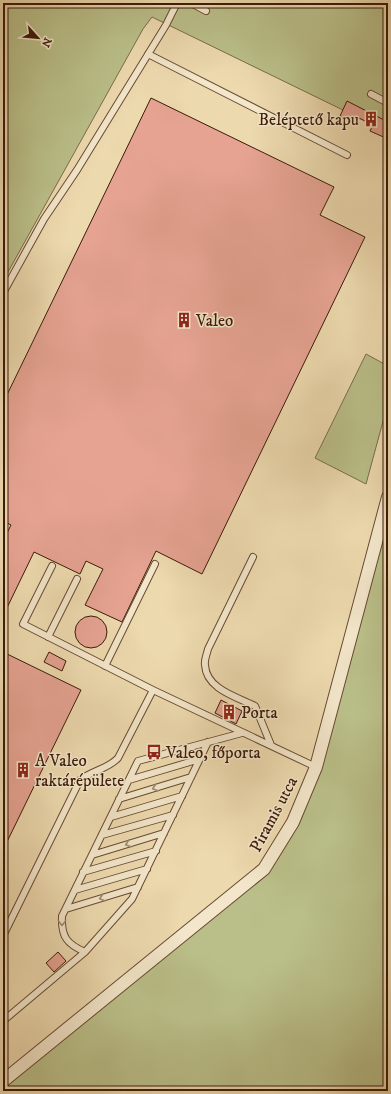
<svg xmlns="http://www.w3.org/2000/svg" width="391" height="1094" font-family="'IM FELL DW Pica',serif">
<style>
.green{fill:#babf89;stroke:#7a6c49}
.building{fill:#e6a392;stroke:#3b1a09}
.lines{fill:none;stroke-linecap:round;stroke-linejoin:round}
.service-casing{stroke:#684a32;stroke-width:8}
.minor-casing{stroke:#684a32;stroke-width:14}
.service{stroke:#f3e6ca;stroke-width:6}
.minor{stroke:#f3e6ca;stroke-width:12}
.oneway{stroke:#a08a73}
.labels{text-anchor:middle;stroke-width:3;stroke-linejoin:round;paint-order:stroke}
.poi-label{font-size:17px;fill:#3b1a09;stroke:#f3e6ca;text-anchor:start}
.street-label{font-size:17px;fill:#3b1a09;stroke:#f3e6ca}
</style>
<rect width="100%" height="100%" fill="#edd9ae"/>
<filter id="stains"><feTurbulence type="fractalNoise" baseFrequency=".005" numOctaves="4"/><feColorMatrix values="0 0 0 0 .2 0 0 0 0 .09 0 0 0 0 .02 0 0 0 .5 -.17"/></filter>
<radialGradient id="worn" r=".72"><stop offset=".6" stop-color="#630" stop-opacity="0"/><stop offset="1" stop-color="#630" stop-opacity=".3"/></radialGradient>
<path class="green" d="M3 3H388V132L152 17 143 29 3 281Z
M366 354 388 366V403L366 484 315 458Z
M388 506V1091H3V1086L265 871 295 822Z"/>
<path class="building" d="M151 98 334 187 320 215 365 237 202 574 156 551 122 622 85 605 103 569 86 561 80 574 34 552 3 616V541L11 525 3 521V403Z
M347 101 388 122V139L370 131 373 125 355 116 352 122 340 116Z
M75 632a16 16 0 1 1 32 0a16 16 0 1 1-32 0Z
M3 652 81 690 3 850Z
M49 652 66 661 62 671 44 662Z
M221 700 242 711 236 724 215 713Z
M58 952 66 961 54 972 46 963Z"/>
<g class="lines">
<defs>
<path id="service" d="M191 3 206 11
M148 54 347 155
M371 94 388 103
M3 293 44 219 77 170 166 25 177 3
M253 557 208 649C207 654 204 660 205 665 206 689 237 697 255 706L271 745
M52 566 23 624 153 690 316 767
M48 637 77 579
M105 666 155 564
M129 780 200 759
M119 799 191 777
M111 817 182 796
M102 835 173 815
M92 855 164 833
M83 872 156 851
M75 890 147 869
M66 909 138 887
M3 936 80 780C93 770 108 769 118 758L153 690
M85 952C67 944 61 937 62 916L138 761 242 733
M3 1021 85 952 132 899 208 742"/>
<path id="minor" d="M3 1081 264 869 293 822 316 767 388 497"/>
</defs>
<use href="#service" class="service-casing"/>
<use href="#minor" class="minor-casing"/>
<use href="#service" class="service"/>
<use href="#minor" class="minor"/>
</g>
<defs><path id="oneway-chevron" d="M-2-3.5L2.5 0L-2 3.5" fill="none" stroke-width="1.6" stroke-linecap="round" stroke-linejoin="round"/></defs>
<g class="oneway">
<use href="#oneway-chevron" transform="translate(155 788) rotate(163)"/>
<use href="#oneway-chevron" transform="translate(128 844) rotate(163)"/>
<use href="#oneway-chevron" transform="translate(102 898) rotate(163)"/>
<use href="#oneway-chevron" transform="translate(62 923) rotate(90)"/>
</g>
<defs>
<symbol id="building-bare" viewBox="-9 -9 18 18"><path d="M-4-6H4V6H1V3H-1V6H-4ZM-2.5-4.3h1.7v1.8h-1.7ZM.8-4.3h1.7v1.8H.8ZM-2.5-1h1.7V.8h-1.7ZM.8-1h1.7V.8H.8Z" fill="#8f2418" stroke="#f3e6ca" stroke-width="2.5" paint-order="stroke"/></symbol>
<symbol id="bus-bare" viewBox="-9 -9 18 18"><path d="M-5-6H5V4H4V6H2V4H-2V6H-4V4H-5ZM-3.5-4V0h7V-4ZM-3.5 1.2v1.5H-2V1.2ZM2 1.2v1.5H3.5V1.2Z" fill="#8f2418" stroke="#f3e6ca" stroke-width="2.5" paint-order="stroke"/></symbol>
</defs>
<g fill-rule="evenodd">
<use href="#building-bare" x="360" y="108" width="22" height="22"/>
<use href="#building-bare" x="173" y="309" width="22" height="22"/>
<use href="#building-bare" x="218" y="701" width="22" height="22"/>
<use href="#bus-bare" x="143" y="741" width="22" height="22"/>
<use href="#building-bare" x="12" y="759" width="22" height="22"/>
</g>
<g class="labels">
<g class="poi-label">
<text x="359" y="125" text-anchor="end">Beléptető kapu</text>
<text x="196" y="326">Valeo</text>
<text x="241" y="718">Porta</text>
<text x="166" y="758">Valeo, főporta</text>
<text x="35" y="766">A Valeo<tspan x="35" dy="20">raktárépülete</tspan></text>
</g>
<g class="street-label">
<text transform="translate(273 814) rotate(-62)" y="6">Piramis utca</text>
</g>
</g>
<rect width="391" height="1094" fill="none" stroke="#edd9ae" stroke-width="16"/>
<rect x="4" y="4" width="383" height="1086" fill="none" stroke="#3b1a09" stroke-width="2"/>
<rect x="8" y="8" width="375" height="1078" fill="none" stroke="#3b1a09"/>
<g transform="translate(38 38) rotate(117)" stroke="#f3e6ca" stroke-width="3" paint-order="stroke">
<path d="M0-3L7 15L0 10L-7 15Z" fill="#3b1a09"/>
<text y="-6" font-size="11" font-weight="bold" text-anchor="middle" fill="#3b1a09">N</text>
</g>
<rect width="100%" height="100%" filter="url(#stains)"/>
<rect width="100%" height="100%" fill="url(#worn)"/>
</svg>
